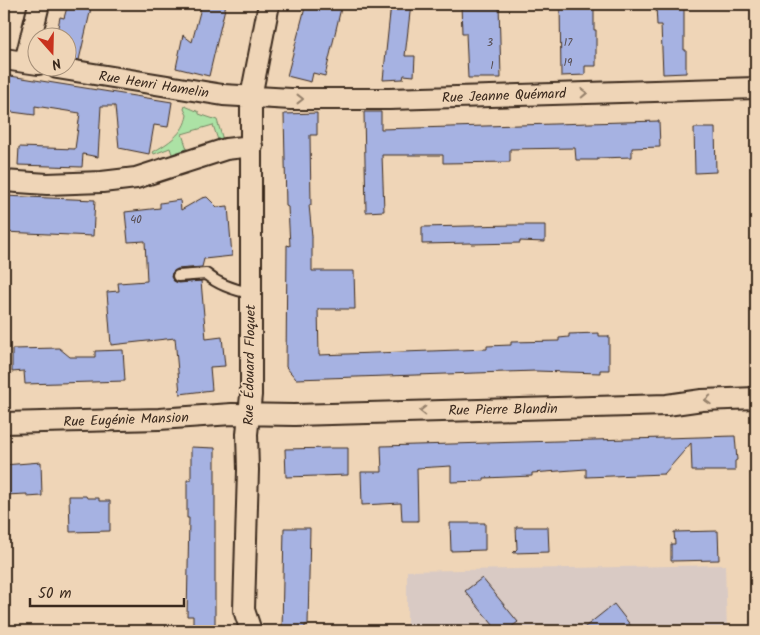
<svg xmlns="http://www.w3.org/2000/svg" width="760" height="635" font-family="Kalam,sans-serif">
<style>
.built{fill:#d9cac4}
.green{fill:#ace2a5;stroke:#748662}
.building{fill:#a6b2e2;stroke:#3b2a1e}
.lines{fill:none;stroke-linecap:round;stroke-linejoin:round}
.service-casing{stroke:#3b2a1e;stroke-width:14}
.minor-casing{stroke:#3b2a1e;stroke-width:24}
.service{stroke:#efd5b7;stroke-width:10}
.minor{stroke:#efd5b7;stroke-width:20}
.oneway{stroke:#95806a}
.labels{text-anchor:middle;stroke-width:4;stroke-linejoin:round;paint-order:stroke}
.number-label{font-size:11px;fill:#564c4f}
.street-label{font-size:14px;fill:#3b2a1e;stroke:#efd5b7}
</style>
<rect width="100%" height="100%" fill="#efd5b7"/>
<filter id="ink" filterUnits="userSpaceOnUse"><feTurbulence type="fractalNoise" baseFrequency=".02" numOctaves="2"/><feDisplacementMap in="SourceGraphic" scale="10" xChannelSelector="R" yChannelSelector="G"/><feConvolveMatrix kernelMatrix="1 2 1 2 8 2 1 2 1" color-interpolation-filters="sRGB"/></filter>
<g filter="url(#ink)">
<path class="built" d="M725 565 727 631H407V571Z"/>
<path class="green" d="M185 106 199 112V114L217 120 223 140H218L213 125 182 134 187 149 172 154 170 148 154 154 153 152C168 143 184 134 187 115L184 109Z"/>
<path class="building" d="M68 4H92L79 60 68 58V38H59L60 33 57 32 60 17 64 18Z
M202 4H226L209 76 176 68 183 35 192 42Z
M306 4H342L325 76 313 73 311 82 287 76Z
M391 4H411L405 56H415L414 76 404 75 403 79 383 80Z
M461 4H499L501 78H468L466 33H462Z
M560 4H583V8H594V30H596V66H585V75L561 76Z
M656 6H684V50H686V73L663 74 661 25H657Z
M4 75 172 102 168 127 154 125 149 154 119 148 115 106H101L98 157 83 154 82 167 18 165 19 147 75 149 80 113 35 106V115L4 111Z
M364 112H381V129L659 121 660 147 632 148V157L598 158V160H576L575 148 510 149V162L443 163V155H382L384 211 366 212Z
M317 113V135H310L311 205H309L312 236V271H354L355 309H318L319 355 487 349V346L511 345V342L559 341V338L569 337V334L599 333V336H609V370H600V373L536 371 296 379 286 367 287 245 290 246 288 207 286 206 284 114Z
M694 128H715L716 172 695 173Z
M4 196 95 200 93 236 4 232Z
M207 197 217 207 228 206 232 256 204 259 202 267 177 269 172 273 171 277 173 280 178 283 201 281 206 339 222 337 225 366 210 367 212 390 180 394 175 338 111 345 107 292 119 291 118 283 147 281 145 241 128 242 125 212 160 208V203L180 200 181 210 202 198Z
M514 225H545V242L520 241V243L471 244V243L422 244V227Z
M59 348 70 357H95V351L123 350 125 381 25 384 24 371 12 372V349Z
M735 436 737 460 735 461V471H692L691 443 664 474 586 477V469L532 473V476L484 478V481L451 482V466L417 468 418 521H402L401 503 362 505 361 472H382L381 446Z
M191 447 215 448V631H193V616H187L189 518H187V480H191Z
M331 448H348V475L286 477 285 449Z
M41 462 42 496 27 497V494L4 495V465Z
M69 496H86L87 498H99V501H110V531L70 532Z
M450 523H485V550L451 551Z
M516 527H548L549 552 513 553 517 549Z
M284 528H310L308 625H305V631H282Z
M718 531 719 560 671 561V544H675L674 532Z
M482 578 518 622 506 631H498L465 591Z
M614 604 635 631H580Z"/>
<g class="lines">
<defs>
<path id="service" d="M178 276 206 274C219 285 234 290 251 293"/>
<path id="minor" d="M4 59 38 64
M25 62 39 4
M57 68 223 95 291 99H389L756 88
M4 181 47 184 102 182 136 178 226 149 252 146
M4 423 159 419 232 414 294 415 667 405 702 400 756 398
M251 631 244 610 248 470 247 434 251 395V97L269 4"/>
</defs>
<use href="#service" class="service-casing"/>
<use href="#minor" class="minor-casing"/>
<use href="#service" class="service"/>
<use href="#minor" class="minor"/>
</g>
<defs><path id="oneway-chevron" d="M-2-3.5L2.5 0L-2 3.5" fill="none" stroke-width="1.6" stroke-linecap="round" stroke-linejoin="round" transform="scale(1.25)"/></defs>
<g class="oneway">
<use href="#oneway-chevron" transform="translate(584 93) rotate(-2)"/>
<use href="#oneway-chevron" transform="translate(300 99)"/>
<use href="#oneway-chevron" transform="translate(708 400) rotate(177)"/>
<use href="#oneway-chevron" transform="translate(423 411) rotate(179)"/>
</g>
</g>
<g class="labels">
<g class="number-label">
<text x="490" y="46">3</text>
<text x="568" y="46">17</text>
<text x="568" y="66">19</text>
<text x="492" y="69">1</text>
<text x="136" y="223">40</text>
</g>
<g class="street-label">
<text transform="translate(154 84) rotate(9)" y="5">Rue Henri Hamelin</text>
<text transform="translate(504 95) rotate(-2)" y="5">Rue Jeanne Quémard</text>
<text transform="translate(249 365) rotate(-89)" y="5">Rue Édouard Floquet</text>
<text transform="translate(503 409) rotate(-1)" y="5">Rue Pierre Blandin</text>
<text transform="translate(126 419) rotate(-2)" y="5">Rue Eugénie Mansion</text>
</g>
</g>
<rect width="760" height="635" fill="none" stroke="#efd5b7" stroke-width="20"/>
<rect x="10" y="10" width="740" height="615" fill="none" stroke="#3b2a1e" stroke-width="2" filter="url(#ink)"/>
<g transform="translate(52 52) rotate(160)"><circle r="24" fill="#efd5b7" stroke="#a7917a"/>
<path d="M0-4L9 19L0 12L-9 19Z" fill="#c8321e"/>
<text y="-8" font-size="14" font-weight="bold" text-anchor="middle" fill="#3b2a1e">N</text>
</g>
<path d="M30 598v8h154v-8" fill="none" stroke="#3b2a1e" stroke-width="2.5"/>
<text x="38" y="598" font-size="15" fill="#3b2a1e" stroke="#efd5b7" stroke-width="4" paint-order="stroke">50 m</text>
</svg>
